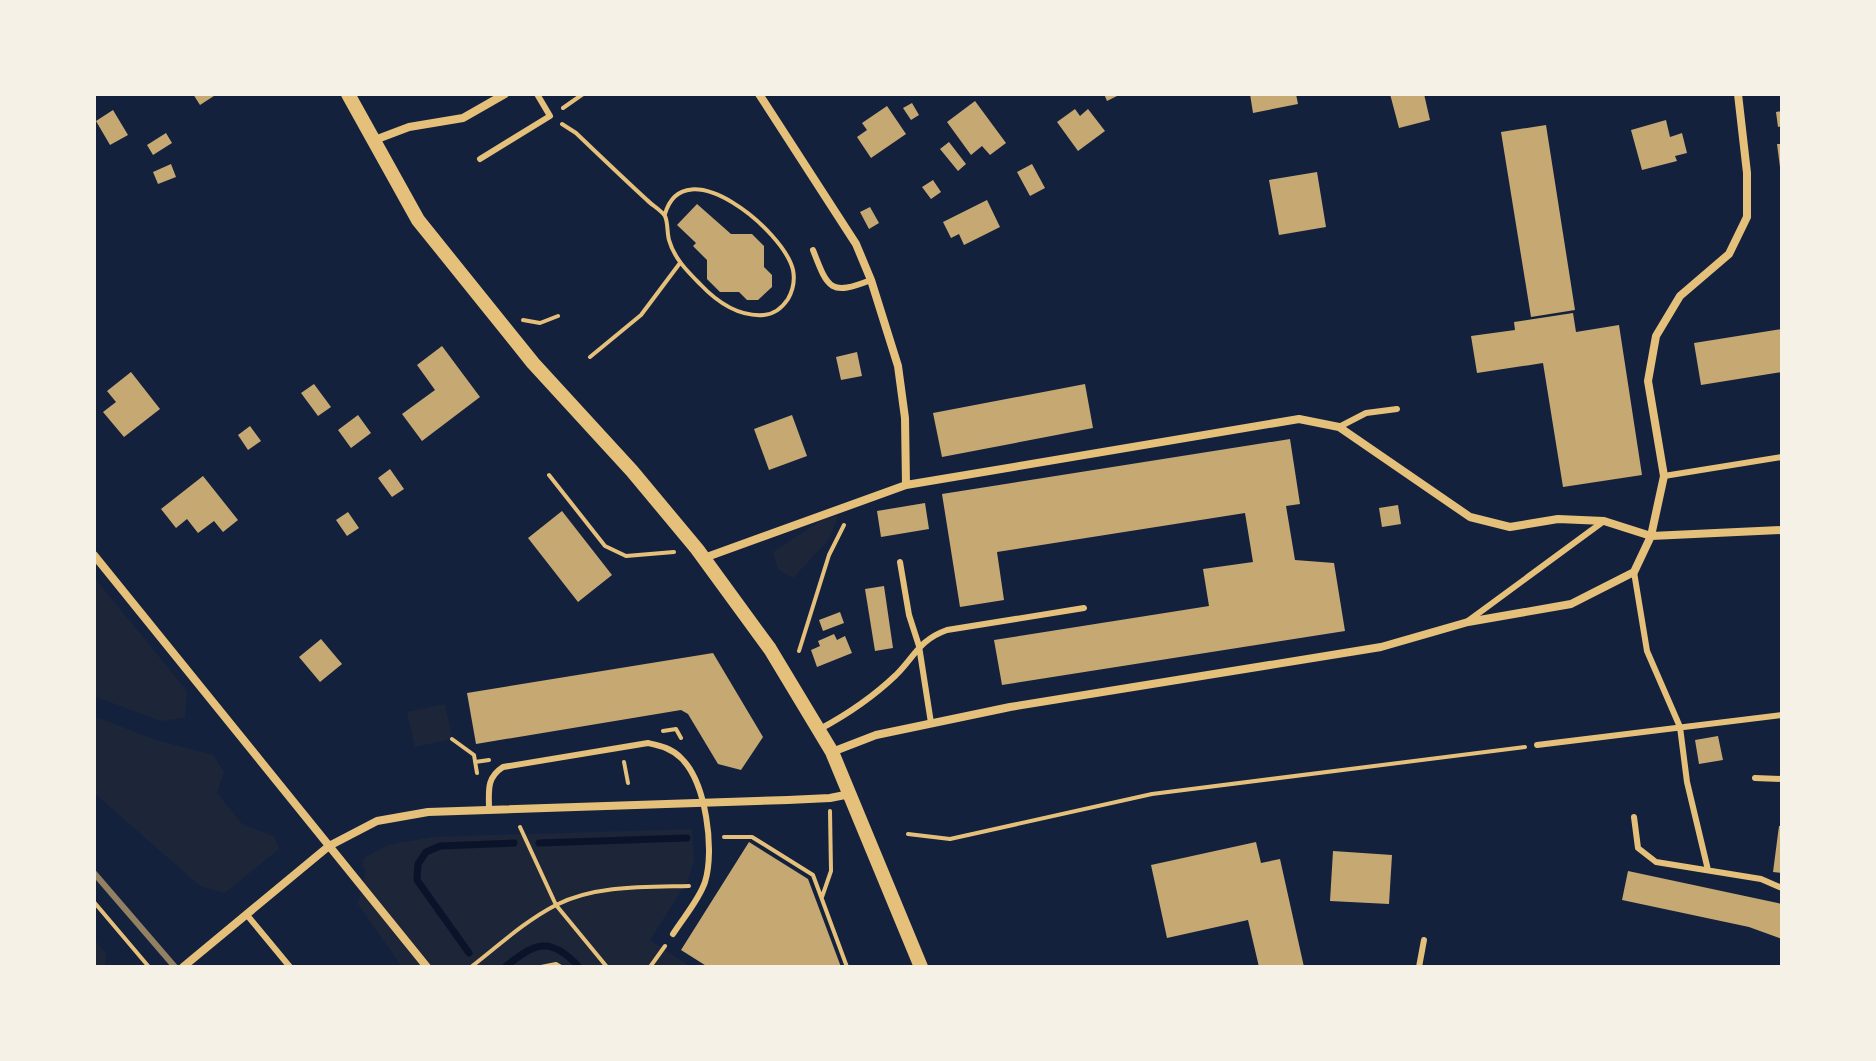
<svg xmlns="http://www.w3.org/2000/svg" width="1876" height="1061" font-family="'Nunito Sans',sans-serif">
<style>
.green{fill:#1d2539}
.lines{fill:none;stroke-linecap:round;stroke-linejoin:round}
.stream{stroke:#0b132b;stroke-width:7}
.building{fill:#c6a872}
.path{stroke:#e5c07b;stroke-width:4}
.service{stroke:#e5c07b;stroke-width:6}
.minor{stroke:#e5c07b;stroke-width:8}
.tertiary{stroke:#e5c07b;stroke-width:14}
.rail{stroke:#918062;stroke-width:6}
</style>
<rect width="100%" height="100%" fill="#14213d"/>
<path class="green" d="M838 516 829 540 793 578 778 569 773 552 822 520Z
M94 577 187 691 185 718 160 721 94 696Z
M445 704 452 739 415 747 407 712Z
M94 716 153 739 213 755 224 772 217 793 243 825 274 836 279 849 225 893 200 886 94 793Z
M692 829 694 860 688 880 650 940 691 967H402L358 904 366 871 362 866 364 858 388 845 432 837Z
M94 939 106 953 105 967H94Z"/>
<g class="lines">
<path class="stream" d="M539 843 687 838
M469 953 417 880 418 864 426 852 440 846 514 843
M505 967C535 943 550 935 579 967"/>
</g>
<path class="building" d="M193 94H217L200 105Z
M1104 94H1121L1107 101Z
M1250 94H1296L1298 104 1253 113Z
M1390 94H1424L1430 120 1399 128Z
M975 101 1006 143 990 155 982 146 971 155 947 122Z
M912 103 919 115 911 120 903 108Z
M887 106 906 134 871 158 857 137 867 130 862 123Z
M1075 109 1080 116 1088 109 1105 131 1078 151 1057 122Z
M113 110 128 135 110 145 96 121Z
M1782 111V126L1778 127 1776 112Z
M1666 120 1670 137 1682 133 1687 153 1675 156 1677 161 1642 170 1631 130Z
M1546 125 1575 310 1531 317 1501 132Z
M166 133 172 143 153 155 147 145Z
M949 142 966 164 958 171 940 149Z
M1777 144H1782V167H1780Z
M171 164 176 177 158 184 153 172Z
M1032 164 1045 188 1030 196 1017 172Z
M1317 172 1326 227 1279 235 1269 180Z
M933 180 941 192 931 199 922 187Z
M987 200 1000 227 964 245 959 234 951 238 943 222Z
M697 204 731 234H752L764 246V267L772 275V287L758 300H747L739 292H720L707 279V260L693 246 696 243 677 225Z
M870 207 879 223 869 229 860 212Z
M1573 313 1576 332 1619 325 1642 475 1563 487 1543 363 1477 373 1471 336 1515 330 1514 322Z
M1782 329V372L1701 385 1694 343Z
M442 346 480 397 422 441 402 414 435 390 417 365Z
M857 352 862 376 841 380 836 357Z
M131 372 160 409 124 437 103 412 116 402 107 391Z
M314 384 331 407 318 416 301 393Z
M1085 384 1093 428 942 457 933 413Z
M358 415 371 433 351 448 338 430Z
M792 415 807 456 769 470 754 429Z
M250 426 261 441 248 450 238 435Z
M1290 439 1300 504 1286 506 1295 560 1334 563 1345 631 1002 685 994 640 1209 606 1203 569 1253 562 1245 513 997 552 1004 600 960 607 942 494Z
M390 469 404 489 392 497 378 478Z
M203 476 238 520 223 532 214 521 198 533 187 519 176 528 161 509Z
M925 503 929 529 881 537 877 511Z
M1398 505 1401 524 1382 527 1379 508Z
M562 511 612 575 578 602 528 538Z
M348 512 359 528 347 536 336 520Z
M884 586 893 648 875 651 865 589Z
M840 612 844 623 823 631 819 620Z
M834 634 837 640 845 636 852 653 817 667 811 650 820 646 818 641Z
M321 639 342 664 320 682 299 657Z
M713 653 763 737 741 770 718 764 688 714 681 710 476 744 467 693Z
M1718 736 1723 760 1699 764 1695 740Z
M1779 826H1782V873L1773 872Z
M749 842 808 879 841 967H708L681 950Z
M1256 842 1261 863 1280 859 1304 967H1259L1248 920 1167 938 1151 865Z
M1333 851 1392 855 1389 904 1330 901Z
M1628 871 1782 904V939L1749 927 1622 900Z"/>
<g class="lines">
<path class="path" d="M563 108 583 94
M562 124 576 133C599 155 623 178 647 200 652 205 662 211 665 216 668 222 667 233 669 240 674 258 687 271 700 284 717 302 738 317 764 315 775 314 782 308 788 299 793 290 795 280 793 270 784 231 684 148 665 214
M523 320 540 323 558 316
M590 357 641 315 680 263
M549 475 605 546 626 556 674 552
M799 651 829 555 844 525
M663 731 676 729 681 738
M452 739 474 755 477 773
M475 762 489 760
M624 762 628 783
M520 827 556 905 607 967
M908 834 950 839 1152 794 1525 747
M724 837H752L813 875 847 967
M822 897 831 871 830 811
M94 902 149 967
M471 967C498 946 525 921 556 905 595 885 646 887 689 886
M541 967 556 964 561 967
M650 967 665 946"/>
<path class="service" d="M480 159 550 116 537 94
M813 250C828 289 830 296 871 280
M1339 427 1366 413 1397 409
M1664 476 1782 457
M900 562 909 615 919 646 931 723
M1634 572 1647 651 1680 727 1687 782 1708 870
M1468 621 1604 521
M820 729C848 714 873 697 896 675 915 656 919 640 947 630L1084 608
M1537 745 1782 715
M1755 778 1782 779
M489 810C489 791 486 778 503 767L648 743C661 746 671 748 681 758 706 782 715 850 705 882 699 900 683 918 673 934
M1634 817 1638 848 1656 862 1761 879 1782 888
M247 915 290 967
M1419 967 1424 940"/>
<path class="minor" d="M759 94 856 244 871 280 898 366 905 418 906 485
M372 141 409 127 463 118 505 94
M94 555 427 967
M704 558 906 485 1299 419 1339 427 1470 517 1510 527 1558 519 1604 521 1651 536 1782 530
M832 752 876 735 1010 707 1381 647 1468 622 1571 604 1634 572 1651 536 1664 476 1648 381 1656 336 1680 296 1729 254 1747 217V173L1738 94
M183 967 329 846 377 821 428 812 788 800 830 798 850 794"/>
<path class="tertiary" d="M348 94 418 220 533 363 632 471 697 549 770 649 832 752 921 967"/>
<path class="rail" d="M94 873 175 967"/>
</g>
<rect width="1876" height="1061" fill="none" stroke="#f6f1e7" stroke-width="192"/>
</svg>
